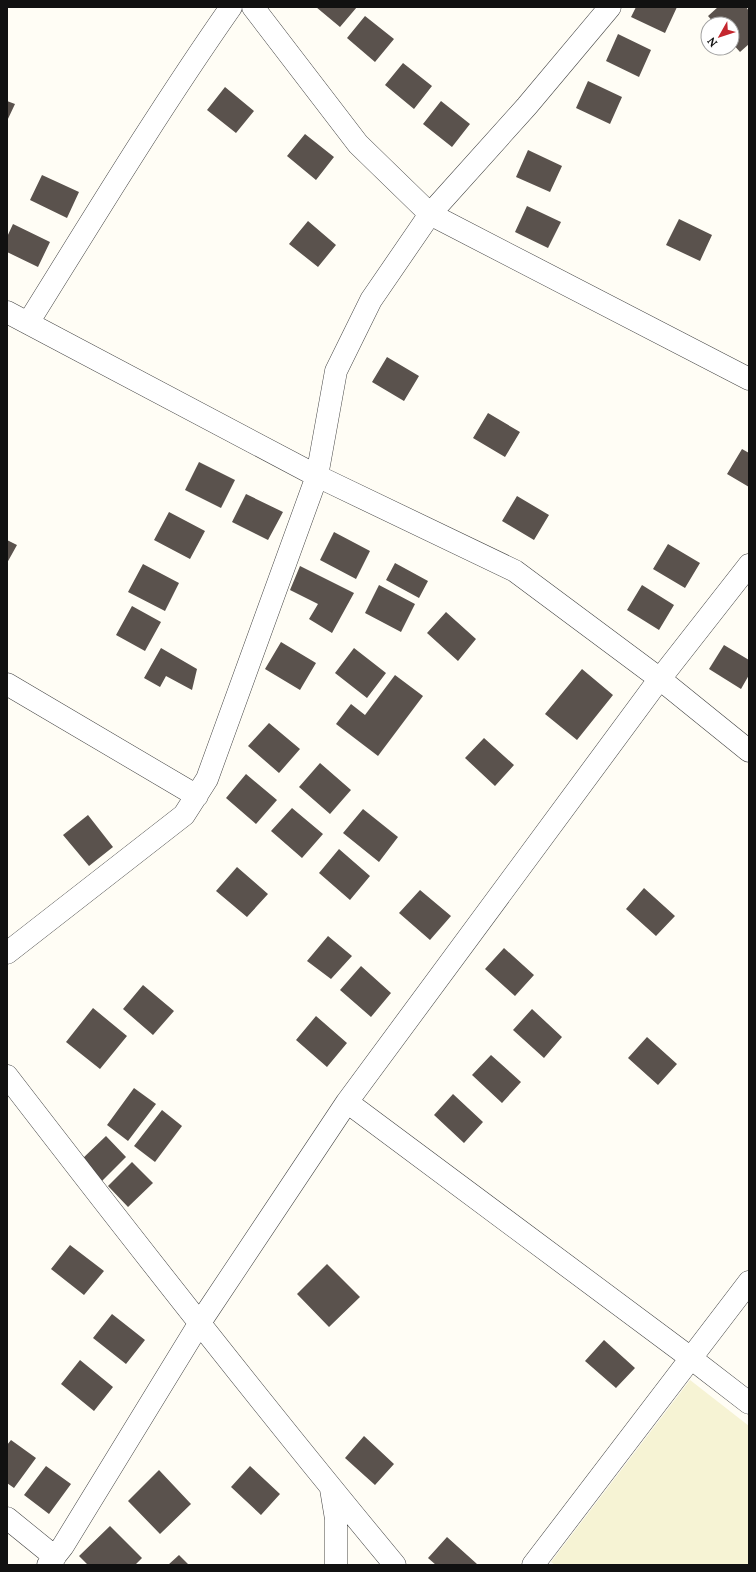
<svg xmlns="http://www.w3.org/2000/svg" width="756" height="1572" font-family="Lora,serif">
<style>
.farmland{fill:#f6f3d4}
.building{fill:#5a524d}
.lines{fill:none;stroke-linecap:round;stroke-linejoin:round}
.minor-casing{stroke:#444;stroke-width:23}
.minor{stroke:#fff;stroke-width:22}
</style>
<rect width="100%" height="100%" fill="#fffdf5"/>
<path class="farmland" d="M690 1380 749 1426V1565H555L551 1562Z"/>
<path class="building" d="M316 7H357L340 27Z
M636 7H677L665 33 631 17Z
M718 7H746L749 11V44L740 52 732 43V24H715L708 16Z
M365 16 394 39 375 62 347 38Z
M618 34 651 50 639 77 606 61Z
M403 63 432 86 414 109 385 85Z
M588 81 622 97 610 124 576 108Z
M225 87 254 111 236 133 207 110Z
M7 101 15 104 7 121Z
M441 101 470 124 452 147 423 124Z
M305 134 334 157 316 180 287 156Z
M528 150 562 166 550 192 516 177Z
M42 175 79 192 67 218 30 200Z
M527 206 561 222 548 248 515 232Z
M679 219 712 235 700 261 666 245Z
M308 221 336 245 318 267 289 244Z
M13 224 50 242 38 267 7 252V237Z
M387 357 419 376 404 401 372 382Z
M488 413 520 432 505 457 473 438Z
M742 449 749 453V487L727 474Z
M199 462 235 480 221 508 185 490Z
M246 494 283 512 268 540 232 522Z
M517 496 549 515 534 540 502 521Z
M169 512 205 531 190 559 154 540Z
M334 532 370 551 356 579 320 560Z
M7 540 17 545 7 563Z
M668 544 700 563 685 588 653 569Z
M395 563 428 581 419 598 386 580Z
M143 564 179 583 165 611 128 592Z
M300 566 354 593 332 633 309 619 318 604 290 590Z
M379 585 415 604 401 632 365 613Z
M642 585 674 605 659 630 627 610Z
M132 606 161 622 145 651 116 635Z
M446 612 476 639 458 661 427 633Z
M281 642 316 663 300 690 265 669Z
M724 645 749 660V675L741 689 709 669Z
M161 648 197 669 192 690 166 676 160 687 144 678Z
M354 648 386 673 367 698 335 673Z
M582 669 613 695 577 740 545 714Z
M395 675 423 696 378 756 336 724 351 704 365 715Z
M269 723 300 749 279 773 248 746Z
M484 738 514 765 495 786 465 758Z
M320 763 351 790 330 814 299 787Z
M246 774 277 800 256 824 226 798Z
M292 808 323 834 302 858 271 831Z
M363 809 398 837 379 862 343 833Z
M88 815 113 847 89 866 63 835Z
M339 849 370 876 350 900 319 873Z
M237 867 268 894 247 917 216 891Z
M644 888 675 916 656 936 626 909Z
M420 890 451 916 430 940 399 913Z
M328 936 352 956 331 979 307 961Z
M504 948 534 975 515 996 485 969Z
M361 966 391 993 371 1017 340 990Z
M143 985 174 1011 153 1035 123 1009Z
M93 1008 127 1036 100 1069 66 1042Z
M532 1009 562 1037 544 1058 513 1030Z
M316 1016 347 1043 327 1067 296 1040Z
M647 1037 677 1064 658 1085 628 1058Z
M491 1055 521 1082 502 1103 472 1075Z
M134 1088 156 1104 128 1141 107 1125Z
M453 1094 483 1122 464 1143 434 1115Z
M162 1110 182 1126 155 1162 134 1146Z
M106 1136 126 1157 102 1181 81 1160Z
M132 1162 153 1183 128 1207 108 1186Z
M70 1245 104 1271 84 1295 51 1269Z
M327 1264 360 1297 329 1327 297 1294Z
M112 1314 145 1340 126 1364 93 1338Z
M604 1340 635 1368 616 1388 585 1361Z
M80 1360 113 1387 94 1411 61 1384Z
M364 1436 394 1464 375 1485 345 1458Z
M11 1440 36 1458 14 1488 7 1483V1445Z
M46 1466 71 1484 49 1514 24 1495Z
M250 1466 280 1494 261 1515 231 1487Z
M159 1470 191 1504 160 1534 128 1501Z
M110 1526 142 1558 135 1565H88L79 1556Z
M447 1537 477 1564V1565H436L428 1558Z
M179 1555 189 1565H168Z"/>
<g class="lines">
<defs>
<path id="minor" d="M253 7 358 144 430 214 749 379
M7 312 317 476 515 571 660 679 749 751
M28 323C94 217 159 110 231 7
M7 684 197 796
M7 953 184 815 207 779 317 476 336 371 371 300 430 214 527 106 610 7
M7 1076C134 1241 262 1405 395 1565
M347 1102 692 1359 749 1403
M331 1489 336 1519V1565
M7 1518 55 1557
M48 1565 63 1546 199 1324 347 1102 652 689 749 565
M533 1565 749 1282"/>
</defs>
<use href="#minor" class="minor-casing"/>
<use href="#minor" class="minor"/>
</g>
<rect width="756" height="1572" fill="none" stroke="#111111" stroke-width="16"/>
<g transform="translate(720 36) rotate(231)"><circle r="19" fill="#ffffff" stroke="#a0a0a0"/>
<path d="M0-3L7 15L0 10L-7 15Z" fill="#c4262e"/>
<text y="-6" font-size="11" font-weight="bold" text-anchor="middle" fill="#111111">N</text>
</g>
</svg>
